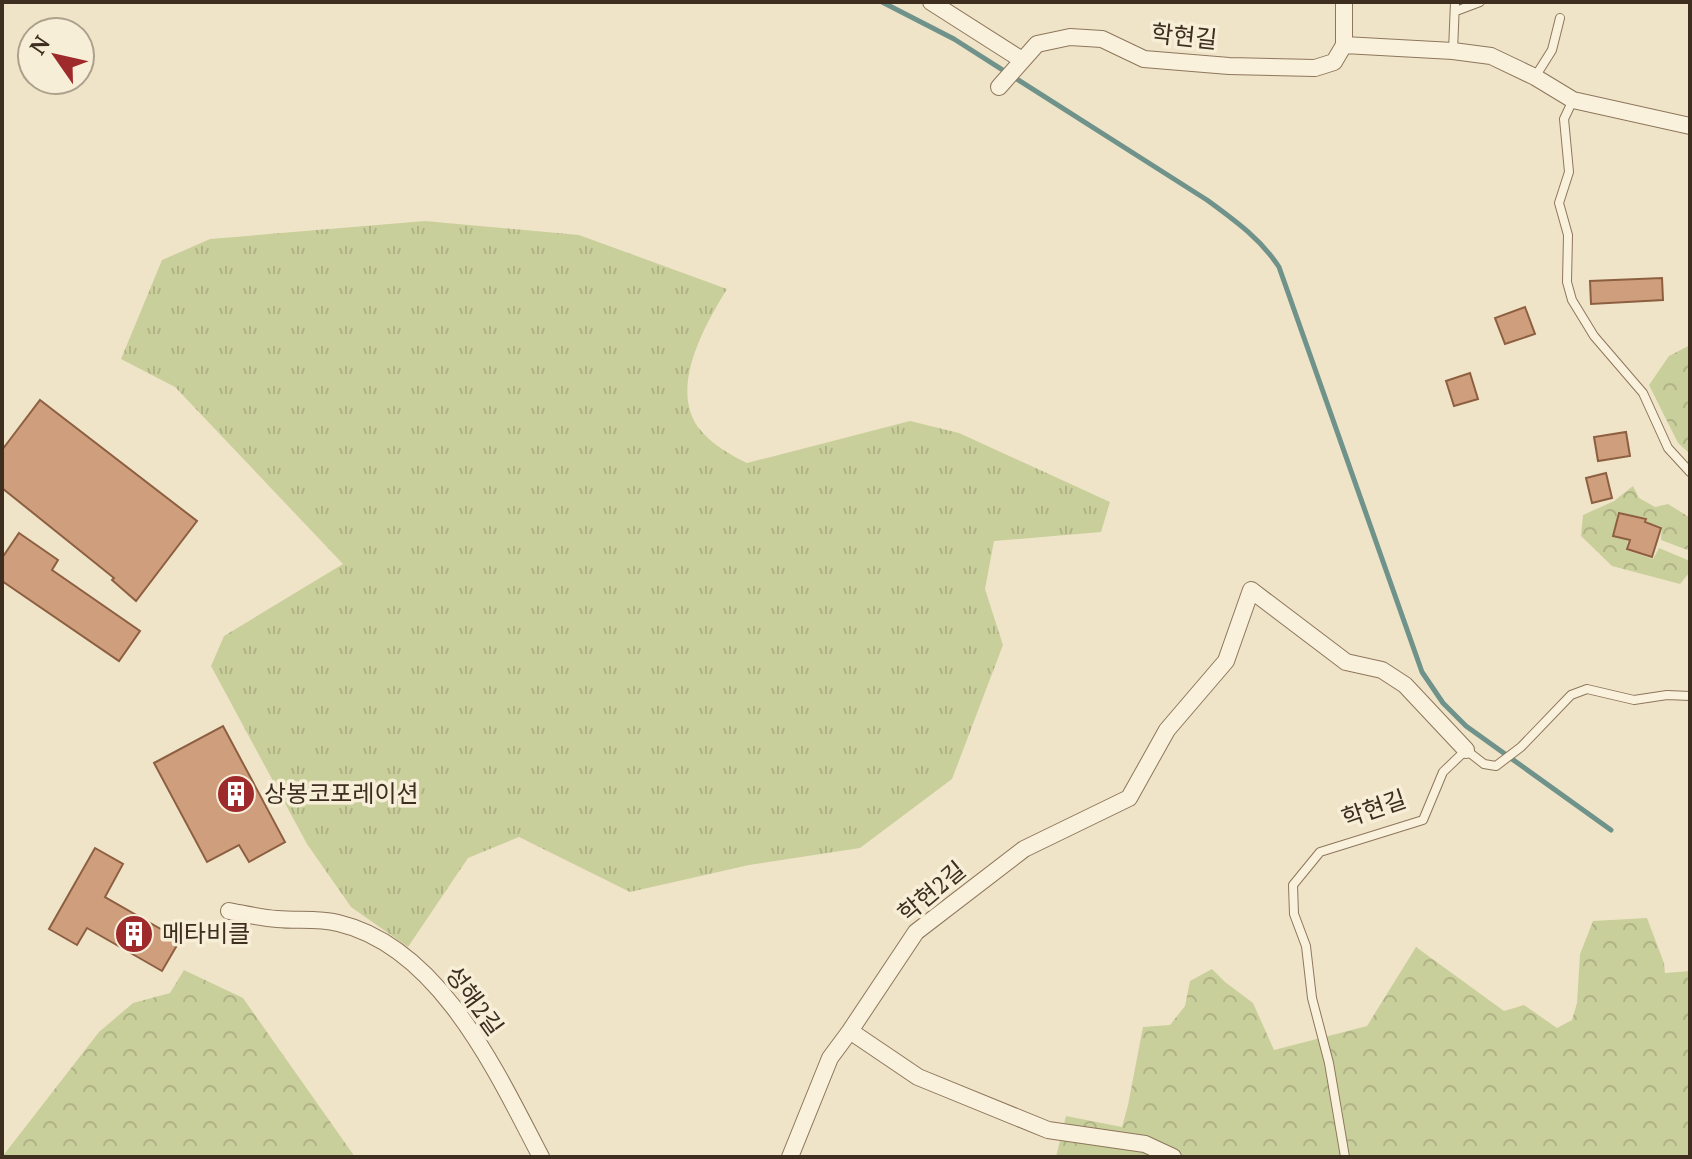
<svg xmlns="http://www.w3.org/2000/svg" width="1692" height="1159" font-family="'PT Serif','Noto Sans KR',serif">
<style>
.grass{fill:url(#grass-tufts)}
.forest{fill:url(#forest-crowns)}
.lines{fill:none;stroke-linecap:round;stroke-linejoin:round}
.stream{stroke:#6f938a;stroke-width:5}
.building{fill:#cf9f7d;stroke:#8d5f41;stroke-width:2}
.service-casing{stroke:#8d765c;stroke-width:10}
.minor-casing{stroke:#8d765c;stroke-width:18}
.service{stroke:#faf1dc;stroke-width:8}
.minor{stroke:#faf1dc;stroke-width:16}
.labels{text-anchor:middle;stroke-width:7;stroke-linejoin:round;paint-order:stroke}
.street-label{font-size:24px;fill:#3d2e20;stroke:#f7eed8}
.poi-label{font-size:24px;fill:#3d2e20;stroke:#f7eed8;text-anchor:start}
</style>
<defs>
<pattern id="grass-tufts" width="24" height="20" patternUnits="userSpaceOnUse" patternTransform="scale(2)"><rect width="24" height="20" fill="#c9cf9b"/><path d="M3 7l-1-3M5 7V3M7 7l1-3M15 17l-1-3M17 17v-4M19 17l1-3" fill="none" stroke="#aeb285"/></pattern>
<pattern id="forest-crowns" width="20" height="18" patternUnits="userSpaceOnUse" patternTransform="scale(2)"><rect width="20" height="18" fill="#c9cf9b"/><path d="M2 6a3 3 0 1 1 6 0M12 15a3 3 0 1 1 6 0" fill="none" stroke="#aeb285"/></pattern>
</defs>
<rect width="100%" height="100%" fill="#f0e4c8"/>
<path class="grass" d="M425 221 579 235 727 289C705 325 666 392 702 432 715 446 730 455 747 463L910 421 959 433 1110 502 1101 532 994 541 985 589 1003 645 952 779 860 848 749 865 630 892 519 837 468 858 408 947 351 907 307 844 211 666 224 636 343 564 175 387 121 359 162 260 210 239Z"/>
<path class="forest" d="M1690 345V454L1678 443 1649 385 1669 356Z
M1633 486 1639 498 1655 507 1668 504 1689 517 1690 551 1661 540 1662 527 1647 522V518L1618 512 1613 536 1628 540 1626 550 1653 559 1659 548 1690 561V572L1680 584 1612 566 1581 536 1583 515 1614 501Z
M1647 918 1664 963 1665 973 1690 971V1157H1056L1066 1116 1122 1127 1128 1105 1143 1027 1170 1025 1185 1006 1190 981 1212 969 1225 982 1253 1003 1274 1050 1367 1026 1416 947 1504 1011 1524 1005 1557 1028 1572 1020 1577 1003 1580 954 1593 921Z
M184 970 243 998 355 1157H2L99 1032 133 1003 170 993Z"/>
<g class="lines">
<path class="stream" d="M882 2 954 39 1207 200C1234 220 1260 238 1279 267L1422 672 1443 703 1466 726 1611 830"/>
</g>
<path class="building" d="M1662 278 1663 300 1591 304 1590 281Z
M1525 307 1535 334 1505 344 1495 318Z
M1470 373 1478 399 1454 406 1446 381Z
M40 400 197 521 136 601 112 580 114 578 2 488V450Z
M1626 432 1630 456 1598 461 1594 437Z
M1606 473 1612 498 1592 503 1586 478Z
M1619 513 1646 519 1645 522 1661 528 1652 557 1627 549 1630 540 1613 536Z
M19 533 58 560 52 570 140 631 119 661 2 581V558Z
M223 726 285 842 249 862 239 845 207 862 154 763Z
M95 848 123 864 105 897 180 940 162 971 87 928 77 945 49 929Z"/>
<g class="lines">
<defs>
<path id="service" d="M1456 11 1480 2
M1453 51 1455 2
M1535 77 1552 50 1560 18
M1573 100 1564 119 1569 172 1559 203 1568 235 1567 282 1572 300 1594 336 1643 393 1668 448 1690 472
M1345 1157 1329 1063 1312 998 1306 946 1294 914 1293 885 1320 852 1423 820 1443 772 1466 750 1484 764 1496 766 1521 747 1571 695 1587 689 1634 700 1667 695 1690 696"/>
<path id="minor" d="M931 2 1022 60
M1344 45V2
M999 87 1037 44 1070 37 1102 39 1144 59 1229 66 1315 68 1334 62 1344 45 1453 51 1491 56 1535 77 1573 100 1690 126
M229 911C245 914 261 918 277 919 297 921 319 918 338 923 440 947 497 1073 541 1157
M850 1031 918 1077 1048 1130 1145 1144 1173 1157
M790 1157 830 1058 850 1031 916 932 1024 849 1129 798 1167 730 1226 661 1251 590 1346 662 1382 670 1405 685 1466 750"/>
</defs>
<use href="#service" class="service-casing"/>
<use href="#minor" class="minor-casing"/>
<use href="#service" class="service"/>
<use href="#minor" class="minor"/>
</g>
<defs>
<symbol id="building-disc" viewBox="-11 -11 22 22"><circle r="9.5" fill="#9e2a2b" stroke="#f7eed8"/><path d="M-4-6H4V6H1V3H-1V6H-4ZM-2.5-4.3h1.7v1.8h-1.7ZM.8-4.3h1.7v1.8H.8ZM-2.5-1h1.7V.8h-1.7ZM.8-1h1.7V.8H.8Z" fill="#fff"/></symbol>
</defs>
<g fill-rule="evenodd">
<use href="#building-disc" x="214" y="772" width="44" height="44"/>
<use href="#building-disc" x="112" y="912" width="44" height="44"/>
</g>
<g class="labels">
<g class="street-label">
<text transform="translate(1184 37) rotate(6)" y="8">학현길</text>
<text transform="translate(1374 809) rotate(-19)" y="8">학현길</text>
<text transform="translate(932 892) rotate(-40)" y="8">학현2길</text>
<text transform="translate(474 1001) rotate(54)" y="8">성해2길</text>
</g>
<g class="poi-label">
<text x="264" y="802">상봉코포레이션</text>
<text x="162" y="942">메타비클</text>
</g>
</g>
<rect width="1692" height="1159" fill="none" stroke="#3d2e20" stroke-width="8"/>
<g transform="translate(56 56) rotate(304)"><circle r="38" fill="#f7eed8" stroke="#ada18e" stroke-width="2"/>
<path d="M0-6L14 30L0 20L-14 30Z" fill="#9e2a2b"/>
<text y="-12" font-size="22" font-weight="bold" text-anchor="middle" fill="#3d2e20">N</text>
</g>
</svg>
